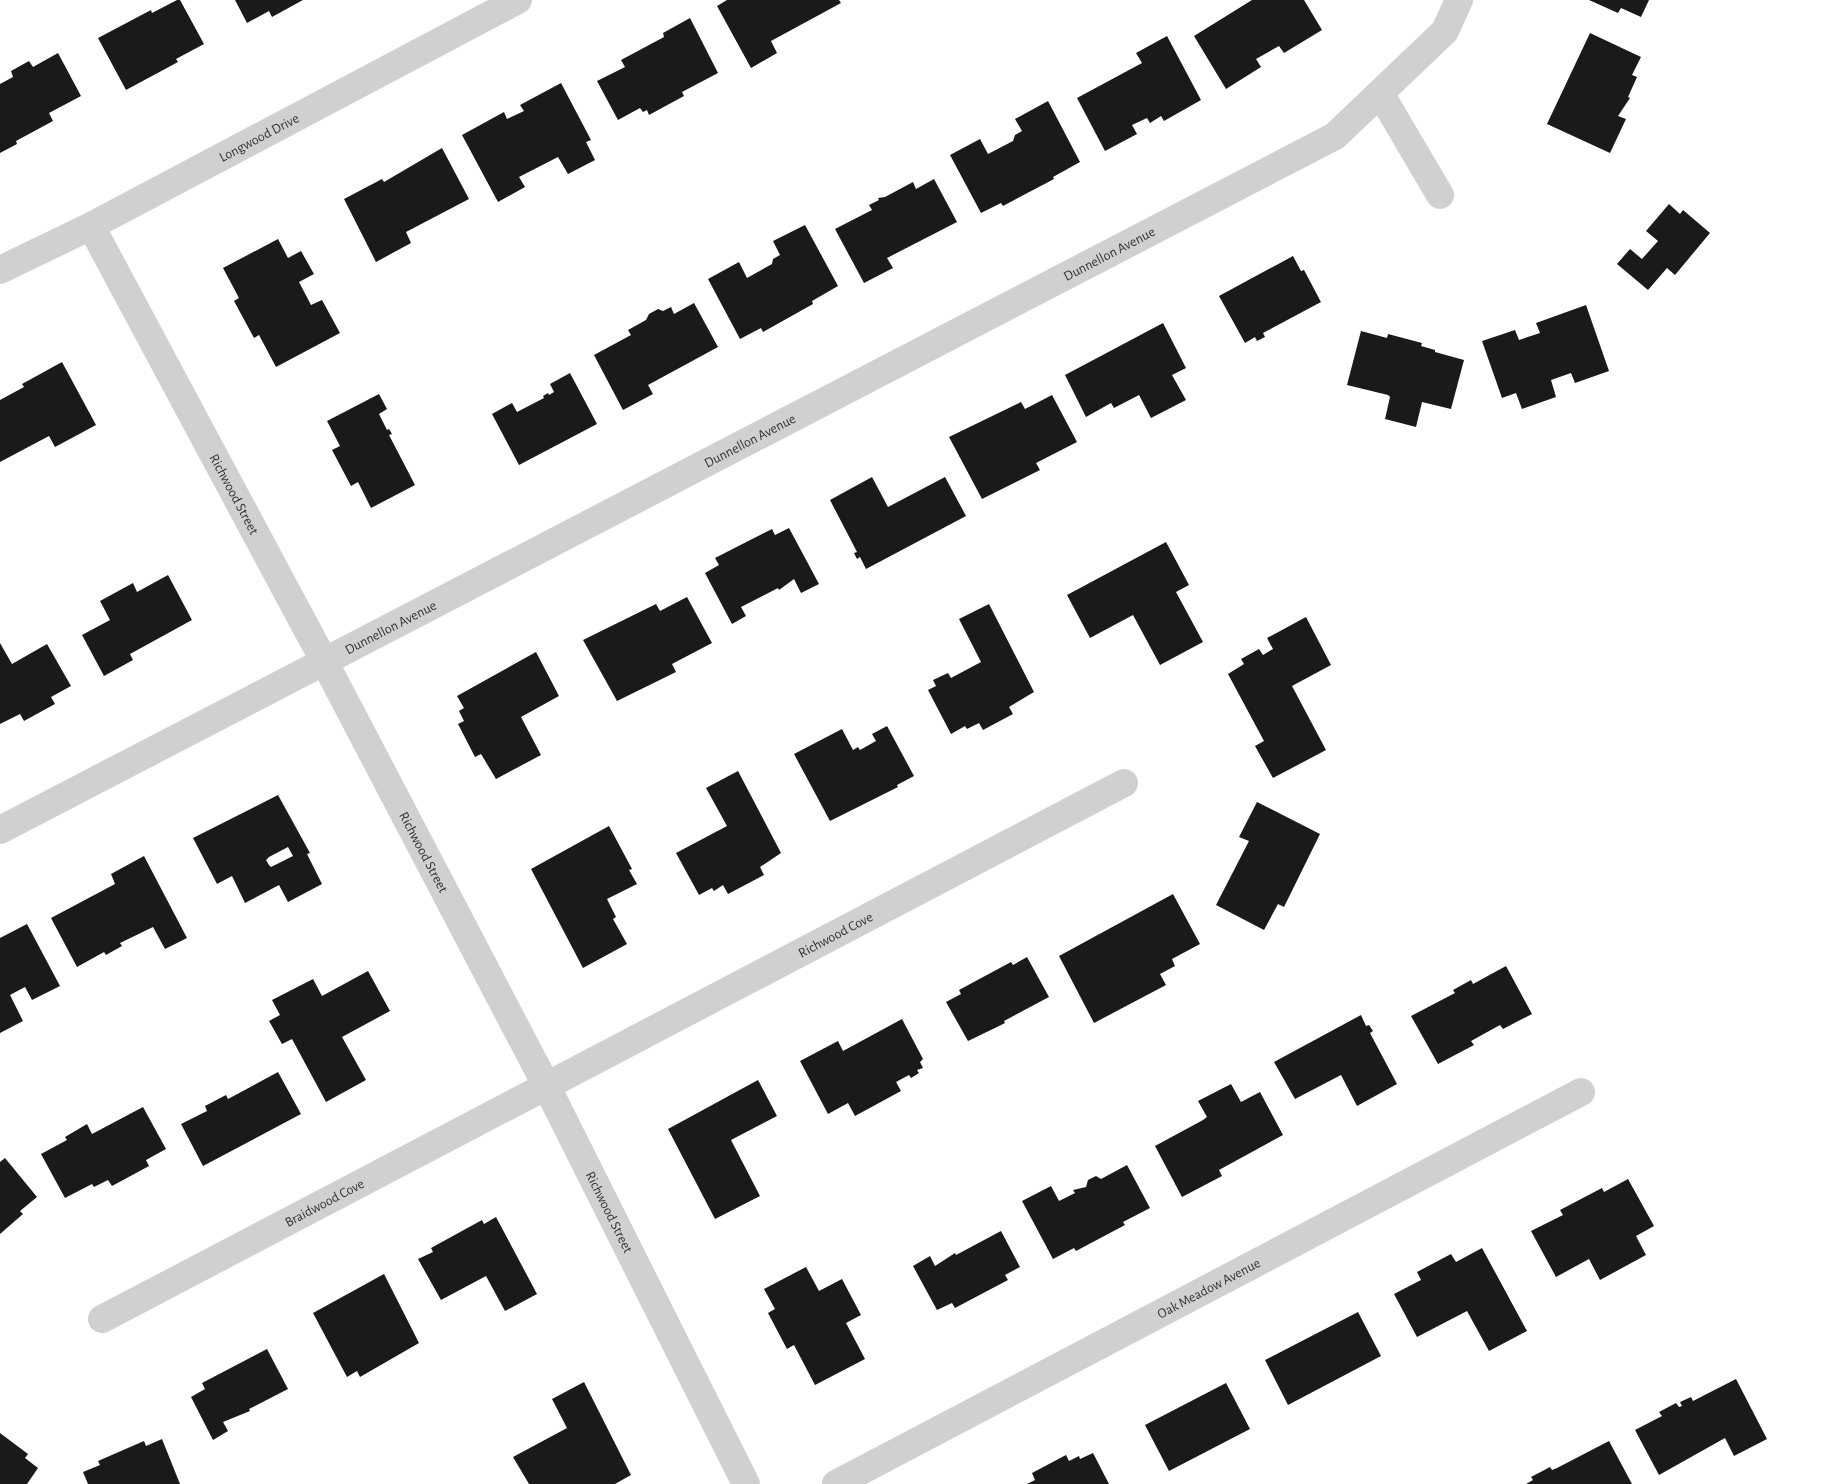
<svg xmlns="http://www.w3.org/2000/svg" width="1839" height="1484" font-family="'Alegreya Sans',sans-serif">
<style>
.building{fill:#1a1a1a;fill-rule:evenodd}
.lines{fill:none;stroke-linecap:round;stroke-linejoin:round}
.minor{stroke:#d0d0d0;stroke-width:28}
.labels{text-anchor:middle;stroke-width:5;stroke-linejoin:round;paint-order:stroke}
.street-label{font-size:14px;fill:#333;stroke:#fff}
</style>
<rect width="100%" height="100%" fill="#fff"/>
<path class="building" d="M177 0H180L204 44 176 59 178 62 126 90 98 38 151 10 152 13Z
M235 0H303L272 17 269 11 247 23Z
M727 0H839L841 3 771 41 777 53 751 68 717 6Z
M1252 0H1304L1322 30 1284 53 1279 46 1256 59 1261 67 1226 89 1194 36Z
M1589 0H1649L1641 17 1621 8 1618 13Z
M690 18 718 73 682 92 684 96 649 115 647 110 643 112 640 108 618 120 597 81 625 67 621 60 664 37 663 33Z
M1590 33 1641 57 1632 75 1637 77 1628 97 1630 98 1618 116 1626 119 1610 153 1547 124Z
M1167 36 1201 100 1164 121 1161 116 1150 123 1147 118 1132 125 1137 134 1105 151 1077 98 1142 63 1136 53Z
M58 53 81 96 49 113 53 121 16 141 17 144 0 153V84L13 77 11 71 29 61 33 67Z
M561 83 591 140 586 142 595 160 568 174 558 157 519 177 525 187 498 202 462 135 504 112 507 119 524 111 520 105Z
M1048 101 1080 162 1053 177 1054 179 1003 206 1001 203 981 213 950 155 980 139 988 154 1013 141 1015 135 1022 131 1015 119Z
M442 148 469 199 406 232 411 243 376 262 344 199 382 179 384 182Z
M934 179 957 222 887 258 893 268 864 283 835 229 872 210 869 205 879 200 878 198 885 197 913 182 916 189Z
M1669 204 1680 214 1683 210 1710 233 1675 275 1667 268 1648 290 1617 264 1630 249 1642 259 1658 241 1646 231Z
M805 225 838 286 812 301 813 304 763 332 761 328 740 339 708 279 739 262 747 278 772 264 773 259 780 255 773 241Z
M278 239 288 258 301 251 314 274 299 282 311 305 322 300 340 333 276 367 259 335 254 338 234 301 239 298 223 268Z
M1293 256 1301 271 1304 270 1321 302 1263 333 1265 337 1257 341 1255 337 1245 343 1219 296Z
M694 303 718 347 648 385 653 394 623 410 594 355 631 335 628 330 646 320 649 314 658 309 663 311 671 307 674 314Z
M1586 305 1609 371 1575 383 1571 373 1551 380 1556 397 1522 409 1516 393 1502 398 1482 341 1515 330 1519 340 1540 333 1536 323Z
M1163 323 1186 368 1172 375 1186 400 1151 418 1139 395 1114 408 1111 403 1086 417 1065 375Z
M1361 331 1387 338 1388 334 1422 343 1421 346 1435 350V352L1464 360 1451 409 1422 402 1416 427 1385 419 1390 397 1388 395 1347 385Z
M62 362 96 425 55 447 49 436 0 462V400L24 387 22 384Z
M570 373 597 424 519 465 492 414 512 403 517 412 544 398 543 396 548 393 549 395 554 392 550 384Z
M379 394 387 409 379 414 387 430 389 429 392 434 389 435 415 485 371 508 358 482 351 486 332 450 340 446 327 421Z
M1052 395 1077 442 1036 463 1040 470 982 499 949 437 1021 402 1025 409Z
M872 477 888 507 945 477 966 516 866 569 860 557 857 559 854 553 857 552 830 500Z
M789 528 819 584 801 593 794 579 779 590 778 588 741 607 746 616 732 624 705 573 719 565 715 558 772 529 775 535Z
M1166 542 1189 585 1176 592 1203 642 1160 665 1133 615 1090 638 1067 595Z
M168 575 192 620 130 654 133 660 104 676 82 635 110 620 100 601 133 583 137 592Z
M687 597 712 643 672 664 676 672 617 701 583 640 656 604 660 611Z
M989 604 1034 692 1009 707 1013 714 983 730 979 723 967 729 965 726 951 734 928 690 936 686 933 680 948 673 951 678 981 662 959 619Z
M1306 617 1331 665 1292 686 1326 750 1273 778 1255 746 1264 741 1228 674 1244 664 1241 659 1259 649 1263 655 1273 649 1267 638Z
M0 643 12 664 47 644 71 686 51 697 55 704 24 721 20 714 0 724Z
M536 652 559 696 521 717 541 755 496 779 481 754 475 757 458 724 464 721 459 711 464 708 457 696Z
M887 726 914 776 897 785 898 787 830 821 794 754 842 729 853 750 858 747 860 750 876 741 872 734Z
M738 771 781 853 760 867 764 875 728 894 723 885 714 891 712 888 699 895 676 853 727 826 706 788Z
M278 795 310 853 307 854 322 884 288 902 279 885 245 903 232 876 217 884 193 838ZM288 847 293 856 271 867 269 865 266 860 269 857Z
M1257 802 1320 834 1284 907 1278 904 1264 930 1216 905 1249 841 1239 837Z
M609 826 632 869 629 870 637 884 607 899 616 917 613 919 627 944 583 968 531 869Z
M144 856 187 938 165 949 153 927 120 943 122 946 106 955 104 952 77 967 51 918 115 884 111 874Z
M1173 894 1200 944 1172 959 1175 966 1160 974 1166 985 1094 1023 1059 956Z
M27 924 60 986 32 1000 25 987 10 995 23 1021 0 1033V938Z
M1027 957 1049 997 1004 1021 1005 1023 997 1027 968 1041 946 1002 961 994 959 990 1011 962 1013 965Z
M1506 966 1532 1014 1503 1029 1500 1025 1471 1041 1474 1045 1438 1064 1411 1016 1455 993 1453 990 1471 980 1473 984Z
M368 971 390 1011 342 1037 366 1080 326 1102 292 1039 282 1044 269 1021 280 1015 272 1000 313 979 322 996Z
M1361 1015 1366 1026 1369 1025 1373 1031 1370 1033 1397 1084 1357 1106 1341 1075 1295 1099 1274 1062Z
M902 1019 923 1059 920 1062 923 1068 917 1070 919 1073 911 1078 909 1075 896 1082 901 1091 855 1116 848 1103 828 1114 800 1061 838 1041 843 1051Z
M278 1072 301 1114 203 1166 181 1124 207 1111 205 1106 226 1095 228 1099Z
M758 1080 777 1116 731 1140 760 1196 715 1219 668 1129Z
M1231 1084 1241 1102 1260 1092 1283 1135 1219 1170 1222 1176 1182 1197 1155 1146 1203 1120 1207 1117 1198 1101Z
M143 1107 166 1149 146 1160 149 1166 112 1186 108 1180 94 1187 92 1184 65 1198 41 1154 67 1140 65 1137 87 1124 92 1134Z
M5 1158 37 1197 20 1211 23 1214 0 1234V1162Z
M1127 1165 1150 1208 1123 1222 1125 1225 1076 1251 1074 1248 1053 1259 1022 1201 1051 1186 1059 1201 1075 1193 1073 1190 1086 1187 1088 1180 1096 1176 1101 1179Z
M1628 1179 1654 1226 1636 1236 1646 1255 1600 1280 1589 1259 1556 1277 1531 1231 1563 1215 1560 1210 1602 1188 1604 1192Z
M496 1217 537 1294 505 1311 486 1276 441 1300 418 1259 433 1252 431 1248 482 1220 484 1224Z
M1001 1231 1020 1267 1005 1275 1008 1280 955 1308 952 1303 937 1310 913 1266 930 1256 935 1266 955 1253 956 1255Z
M1482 1248 1527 1331 1489 1351 1467 1311 1417 1337 1394 1294 1421 1280 1417 1272 1451 1254 1456 1262Z
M806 1267 819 1291 842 1279 861 1315 846 1323 865 1359 815 1385 794 1345 787 1349 768 1313 775 1309 764 1289Z
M384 1274 419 1343 360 1377 357 1371 347 1377 313 1313Z
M1358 1312 1381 1356 1288 1405 1265 1360Z
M267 1349 288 1389 249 1409 250 1411 223 1422 228 1431 213 1440 191 1397 205 1389 202 1383Z
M1736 1379 1767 1439 1734 1456 1725 1438 1659 1475 1635 1430 1662 1416 1659 1412 1676 1403 1679 1407 1682 1406 1680 1402 1691 1397 1693 1401Z
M584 1382 631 1475 615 1484H529L513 1457 567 1428 552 1399Z
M1226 1383 1250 1429 1169 1471 1145 1425Z
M0 1433 28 1454 25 1458 38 1468 27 1484H0Z
M162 1439 180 1484H88L83 1472 100 1465 98 1461 144 1441 146 1446Z
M1609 1441 1632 1484H1526L1533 1480 1531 1477 1550 1467 1552 1470 1557 1468Z
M1093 1453 1109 1484H1027L1035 1480 1032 1473 1066 1455 1069 1461 1079 1456 1080 1459Z"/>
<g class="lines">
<g class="minor">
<path d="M1380 93 1440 195"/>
<path id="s1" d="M91 226 324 661 546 1085 746 1484"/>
<path id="s2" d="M0 270 91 226 518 0"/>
<path id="s3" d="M0 830 1335 136 1445 31 1459 0"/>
<path id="s4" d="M102 1319 1124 783"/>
<path id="s5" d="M836 1484 1581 1092"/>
</g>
</g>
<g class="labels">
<g class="street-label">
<text dy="5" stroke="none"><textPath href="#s2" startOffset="291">Longwood Drive</textPath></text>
<text dy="5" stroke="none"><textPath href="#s3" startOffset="1250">Dunnellon Avenue</textPath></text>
<text dy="5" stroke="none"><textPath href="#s3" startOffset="845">Dunnellon Avenue</textPath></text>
<text dy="5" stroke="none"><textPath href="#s1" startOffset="304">Richwood Street</textPath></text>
<text dy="5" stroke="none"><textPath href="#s3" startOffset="440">Dunnellon Avenue</textPath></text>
<text dy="5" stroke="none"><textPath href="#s1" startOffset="709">Richwood Street</textPath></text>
<text dy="5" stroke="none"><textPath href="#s4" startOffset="828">Richwood Cove</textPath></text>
<text dy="5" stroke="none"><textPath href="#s4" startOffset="251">Braidwood Cove</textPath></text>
<text dy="5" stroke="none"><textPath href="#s1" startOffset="1114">Richwood Street</textPath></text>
<text dy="5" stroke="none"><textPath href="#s5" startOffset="421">Oak Meadow Avenue</textPath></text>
</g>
</g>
</svg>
